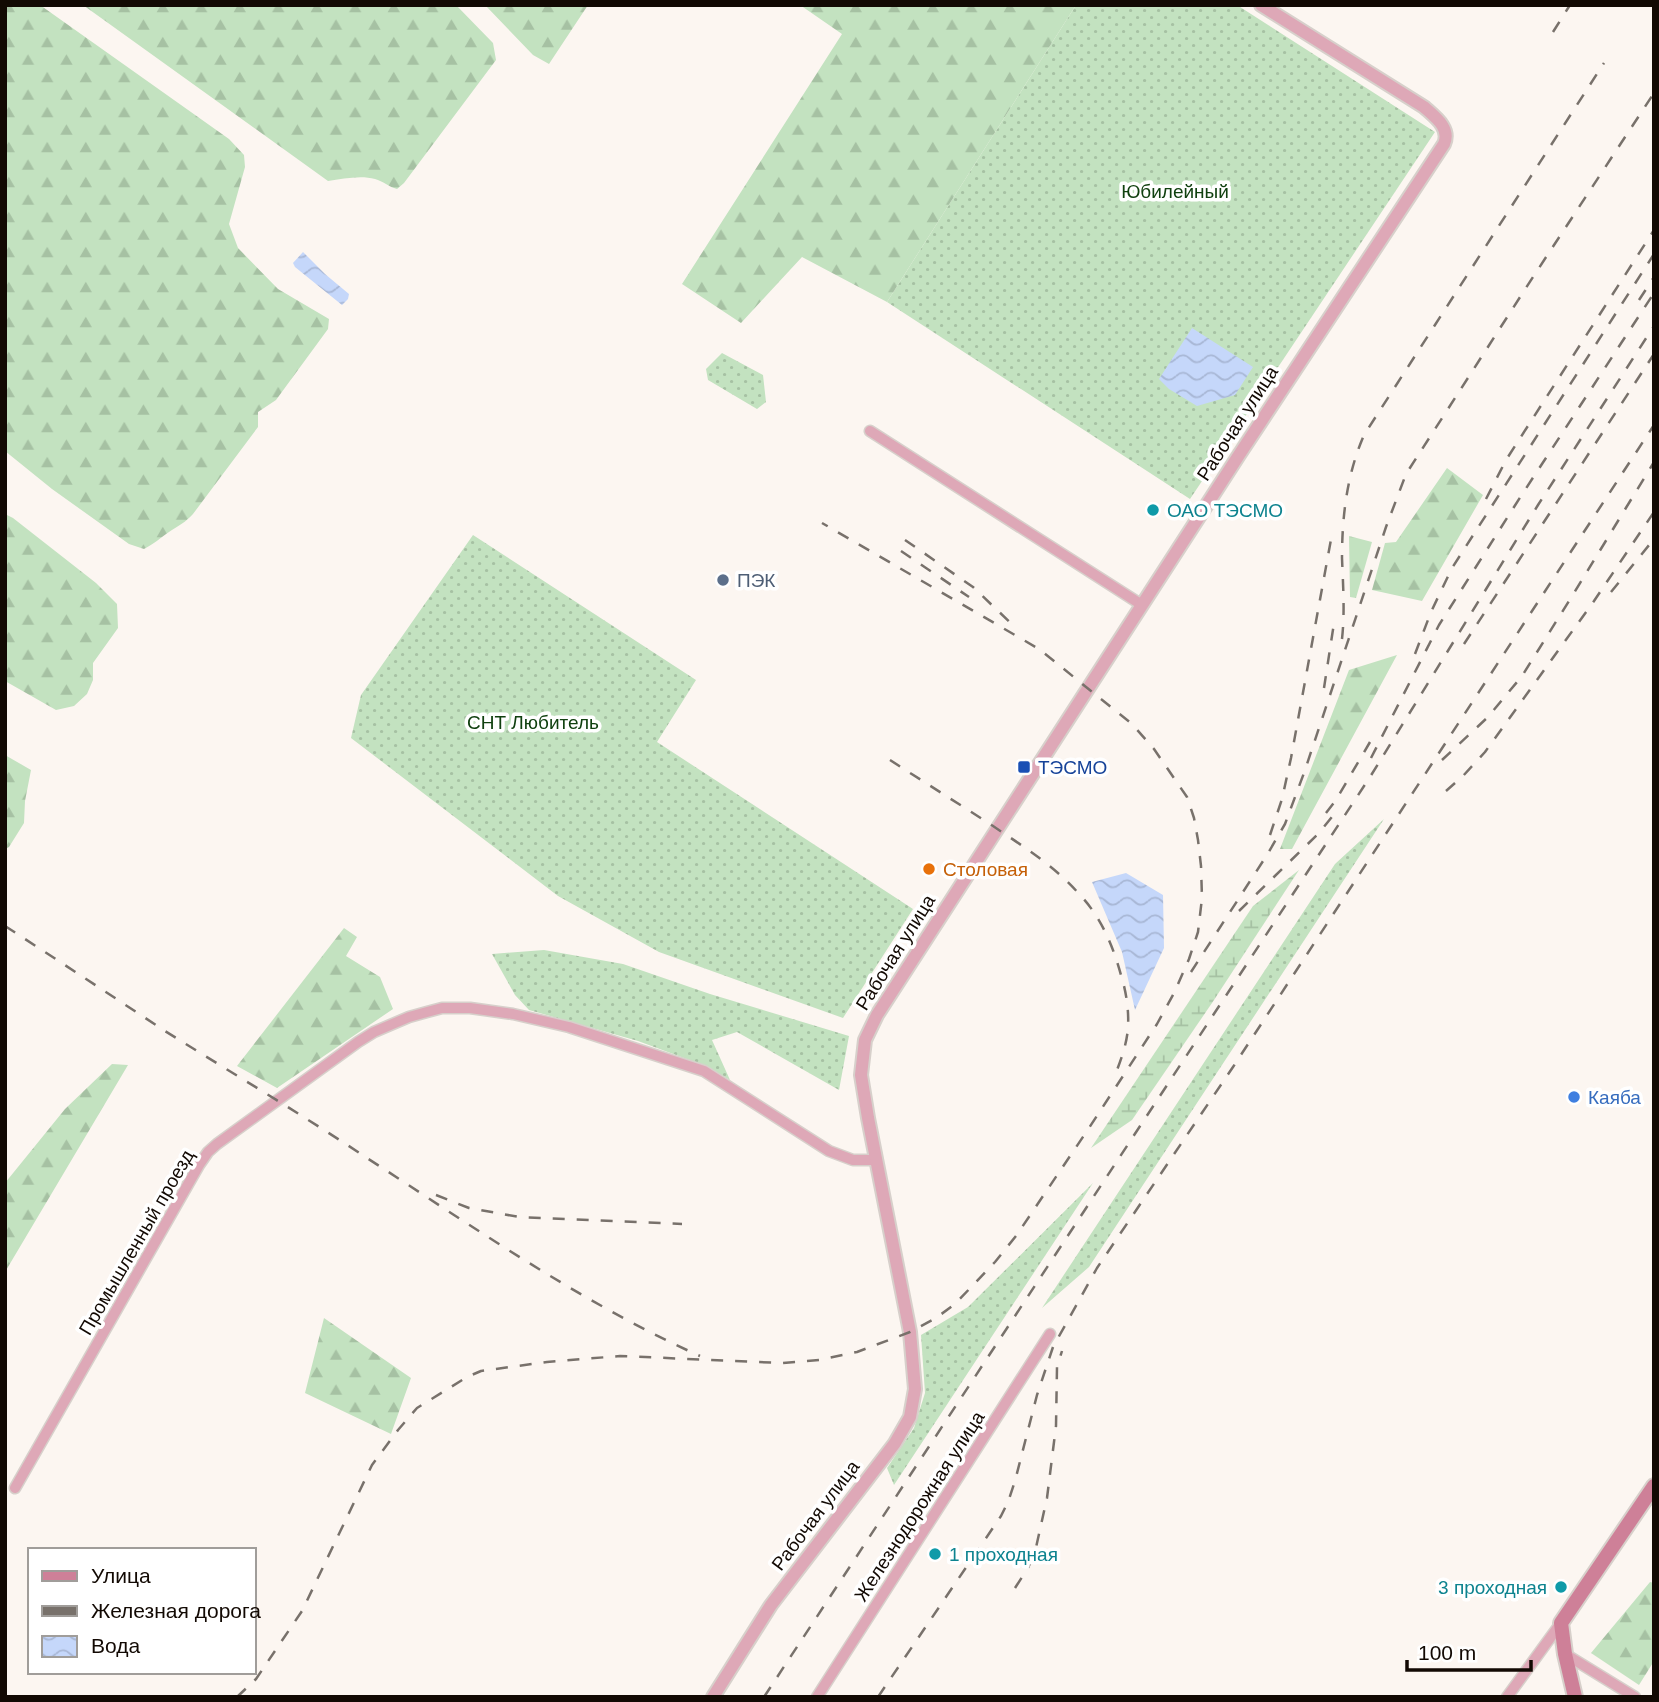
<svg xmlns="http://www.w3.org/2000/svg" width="1659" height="1702" font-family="Helvetica,sans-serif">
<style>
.grass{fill:url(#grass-dots)}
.forest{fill:url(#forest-firs)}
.wetland{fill:url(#wetland-marsh)}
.water{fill:url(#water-waves)}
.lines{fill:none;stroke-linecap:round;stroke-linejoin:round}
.minor-casing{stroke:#d7d0cb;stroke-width:13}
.tertiary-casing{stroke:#d7d0cb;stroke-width:16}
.secondary-casing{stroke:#d7d0cb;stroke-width:18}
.minor{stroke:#dea8b7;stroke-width:10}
.tertiary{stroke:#dea8b7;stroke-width:12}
.secondary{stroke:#ce8098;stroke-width:14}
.rail{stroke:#78716b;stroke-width:2.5;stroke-dasharray:12 12;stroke-linecap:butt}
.culture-dot{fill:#0f9aa8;stroke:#fff;stroke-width:2.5}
.service-dot{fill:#5c6f8a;stroke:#fff;stroke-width:2.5}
.transit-dot{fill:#1a4fb4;stroke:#fff;stroke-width:2.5}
.food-dot{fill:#e8710a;stroke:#fff;stroke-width:2.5}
.shop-dot{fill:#3f7fe0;stroke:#fff;stroke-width:2.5}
.labels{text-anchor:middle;stroke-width:7;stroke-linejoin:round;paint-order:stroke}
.park-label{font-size:19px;fill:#10400f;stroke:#fff}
.street-label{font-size:19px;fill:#120903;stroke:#fff}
.culture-label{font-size:19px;fill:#0d838f;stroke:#fff;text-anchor:start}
.service-label{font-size:19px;fill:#4e5e75;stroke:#fff;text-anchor:start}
.transit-label{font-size:19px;fill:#164399;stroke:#fff;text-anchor:start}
.food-label{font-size:19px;fill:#c56008;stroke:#fff;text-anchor:start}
.shop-label{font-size:19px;fill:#366cbe;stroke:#fff;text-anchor:start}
</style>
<defs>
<pattern id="grass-dots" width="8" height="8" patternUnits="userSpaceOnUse" patternTransform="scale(1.75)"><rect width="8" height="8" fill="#c3e2c0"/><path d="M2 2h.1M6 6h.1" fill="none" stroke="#a6c1a3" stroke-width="1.8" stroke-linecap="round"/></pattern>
<pattern id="forest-firs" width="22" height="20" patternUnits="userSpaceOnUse" patternTransform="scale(1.75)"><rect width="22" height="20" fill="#c3e2c0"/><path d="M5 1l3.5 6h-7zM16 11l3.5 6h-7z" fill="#a6c1a3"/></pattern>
<pattern id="wetland-marsh" width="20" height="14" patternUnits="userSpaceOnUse" patternTransform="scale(1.75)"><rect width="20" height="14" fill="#c3e2c0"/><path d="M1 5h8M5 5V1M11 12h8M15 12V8" fill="none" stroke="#a6c1a3"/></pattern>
<pattern id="water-waves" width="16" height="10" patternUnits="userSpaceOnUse" patternTransform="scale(1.75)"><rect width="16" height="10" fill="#c5d7fa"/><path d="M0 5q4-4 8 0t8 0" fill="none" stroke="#a8b7d5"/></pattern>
</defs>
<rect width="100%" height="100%" fill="#fcf6f1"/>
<path class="grass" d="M1076 5H1237L1435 132 1190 499 887 302Z
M722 353 763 375 766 402 757 409 708 380 706 369Z
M473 535 696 680 657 742 913 909 843 1018 659 952 558 896 351 738 361 695Z
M1384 819 1089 1267 1042 1308 1335 864Z
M544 950 623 964 710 994 849 1036 839 1090 737 1032 712 1040 730 1080 703 1065 638 1041 529 1010 515 995 492 954Z
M1093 1183 894 1485 887 1468 914 1428 925 1393 921 1335 968 1307Z"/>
<path class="forest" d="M5 5H40L229 139 244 155 245 167 229 224 238 248 278 289 329 319 328 329 276 400 258 412V427L193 514C186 522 178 526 169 532 160 538 154 544 144 549L129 544 52 489 5 451Z
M83 5H456L493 43 496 60 404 183 397 189C389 187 383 181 375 179 360 175 343 179 328 181Z
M485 5H588L549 64 533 55Z
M800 5H1076L887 302 802 257 741 323 682 284 842 34Z
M1447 468 1483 495 1422 601 1372 590 1385 543 1396 542Z
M5 514 13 518 96 583 117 604 118 628 93 663V680L87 694 74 706 56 710 5 681Z
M1349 536 1372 542 1356 598 1350 597Z
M1397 655 1292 849H1280L1349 670Z
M5 755 31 770 25 801 24 823 9 847 5 849Z
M344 928 357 937 346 956 380 977 393 1009 277 1088 237 1066Z
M112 1064 128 1065 5 1272V1183L65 1109Z
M324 1318 411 1378 391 1434 305 1393Z
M1650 1582 1654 1583V1661L1639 1685 1591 1653Z"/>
<path class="wetland" d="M1299 870 1212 1003 1132 1120 1091 1148 1253 906Z"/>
<path class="water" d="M303 252 325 274 349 294 348 299 342 305 295 267 293 263Z
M1192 328 1253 367 1235 395 1197 406 1169 389 1159 379Z
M1126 873 1163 895 1164 948 1135 1010 1122 952 1092 882Z"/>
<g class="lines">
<defs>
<path id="minor" d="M870 431 1142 605
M15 1488 199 1165 208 1152 217 1144 358 1042 374 1032 409 1017 427 1012 442 1008H470L513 1014 569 1027 704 1071 829 1151 853 1160H877
M1565 1654 1635 1697
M817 1697 1050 1334
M1507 1697 1561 1623"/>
<path id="tertiary" d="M713 1697 771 1605 895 1443 910 1417 915 1389 910 1332 868 1118 861 1075 865 1040 877 1015 1239 455 1444 144C1451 128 1435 117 1424 107L1261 5"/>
<path id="secondary" d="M1575 1697 1565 1654 1561 1623 1654 1486"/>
</defs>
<use href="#minor" class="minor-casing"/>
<use href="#tertiary" class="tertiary-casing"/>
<use href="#secondary" class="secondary-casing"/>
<use href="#minor" class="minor"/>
<use href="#tertiary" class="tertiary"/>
<use href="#secondary" class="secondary"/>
<path class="rail" d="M1553 32 1570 5
M1639 300 1654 277
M1486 499 1506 460 1654 230
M905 540 973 587 1016 628
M901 551 969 597
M1611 592 1654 539
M1342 639C1345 612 1343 585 1342 558 1342 516 1347 474 1364 435L1604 63
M1464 644 1654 354
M1415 654 1431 612 1452 568 1654 254
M1324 688 1334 623
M1371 758 1439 625 1521 496 1654 293
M890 760C924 782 959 804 993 826 1024 847 1056 867 1080 895 1101 917 1113 946 1121 975 1126 991 1129 1009 1128 1027 1127 1045 1120 1062 1114 1078
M1442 760 1488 717 1522 676 1574 593 1654 462
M1446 791 1463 776 1485 752 1594 601 1654 512
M1326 813 1336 800 1370 742
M1270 835 1282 799 1291 758 1332 534
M1239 911 1319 833 1339 808
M5 926C59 961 112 996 165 1031 232 1073 301 1114 367 1158 475 1228 582 1303 700 1356
M1191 972 1267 855 1285 824 1304 773 1386 527 1406 474 1533 277 1654 93
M436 1195 469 1208 519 1217 682 1224
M1015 1588 1028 1568 1035 1552 1047 1498 1056 1426 1057 1367 1062 1351
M237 1697 256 1679 302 1611 372 1465 398 1430 417 1408 467 1377 481 1371 547 1362 620 1356 782 1363 819 1360 857 1352 910 1332 936 1318 955 1304 995 1262 1016 1236 1089 1128 1157 1024 1174 993 1189 959 1198 932 1202 898 1201 866 1198 840 1194 818 1187 797 1154 749 1132 724 1039 649 822 523
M764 1697 1370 777 1538 505 1654 326
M878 1697 1001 1516 1008 1502 1015 1481 1037 1395 1053 1347 1097 1268 1233 1067 1654 425"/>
</g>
<g class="culture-dot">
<circle cx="1153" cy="510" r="7"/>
<circle cx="935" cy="1554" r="7"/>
<circle cx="1561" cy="1587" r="7"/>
</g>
<circle class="service-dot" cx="723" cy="580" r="7"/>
<rect class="transit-dot" x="1017" y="760" width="14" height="14" rx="3.5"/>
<circle class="food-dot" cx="929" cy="869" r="7"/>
<circle class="shop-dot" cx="1574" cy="1097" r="7"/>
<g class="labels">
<g class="park-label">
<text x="1175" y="198">Юбилейный</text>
<text x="533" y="729">СНТ Любитель</text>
</g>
<g class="street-label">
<text transform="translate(1237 423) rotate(-57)" y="7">Рабочая улица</text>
<text transform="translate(895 952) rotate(-58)" y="7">Рабочая улица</text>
<text transform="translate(136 1242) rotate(-60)" y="7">Промышленный проезд</text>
<text transform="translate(919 1506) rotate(-57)" y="7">Железнодорожная улица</text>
<text transform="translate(815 1515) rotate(-53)" y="7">Рабочая улица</text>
</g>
<g class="culture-label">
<text x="1167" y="517">ОАО ТЭСМО</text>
<text x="949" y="1561">1 проходная</text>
<text x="1547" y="1594" text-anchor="end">3 проходная</text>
</g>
<g class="service-label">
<text x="737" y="587">ПЭК</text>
</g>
<g class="transit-label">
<text x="1038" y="774">ТЭСМО</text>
</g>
<g class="food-label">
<text x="943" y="876">Столовая</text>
</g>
<g class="shop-label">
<text x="1588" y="1104">Каяба</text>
</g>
</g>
<rect width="1659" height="1702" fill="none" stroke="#120903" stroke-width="14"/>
<rect x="28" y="1548" width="228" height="126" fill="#ffffff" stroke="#a09d9a" stroke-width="2"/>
<rect x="42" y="1571" width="35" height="10" fill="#ce8098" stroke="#a09d9a" stroke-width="2"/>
<text x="91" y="1583" font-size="21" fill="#120903">Улица</text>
<rect x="42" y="1606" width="35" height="10" fill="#78716b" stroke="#a09d9a" stroke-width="2"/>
<text x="91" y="1618" font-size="21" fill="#120903">Железная дорога</text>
<rect x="42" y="1636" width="35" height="21" fill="url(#water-waves)" stroke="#a09d9a" stroke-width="2"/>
<text x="91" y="1653" font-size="21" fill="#120903">Вода</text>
<path d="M1407 1660v10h124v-10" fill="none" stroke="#120903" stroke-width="3.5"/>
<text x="1418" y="1660" font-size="21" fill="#120903" stroke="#ffffff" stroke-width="5" paint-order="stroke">100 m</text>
</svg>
